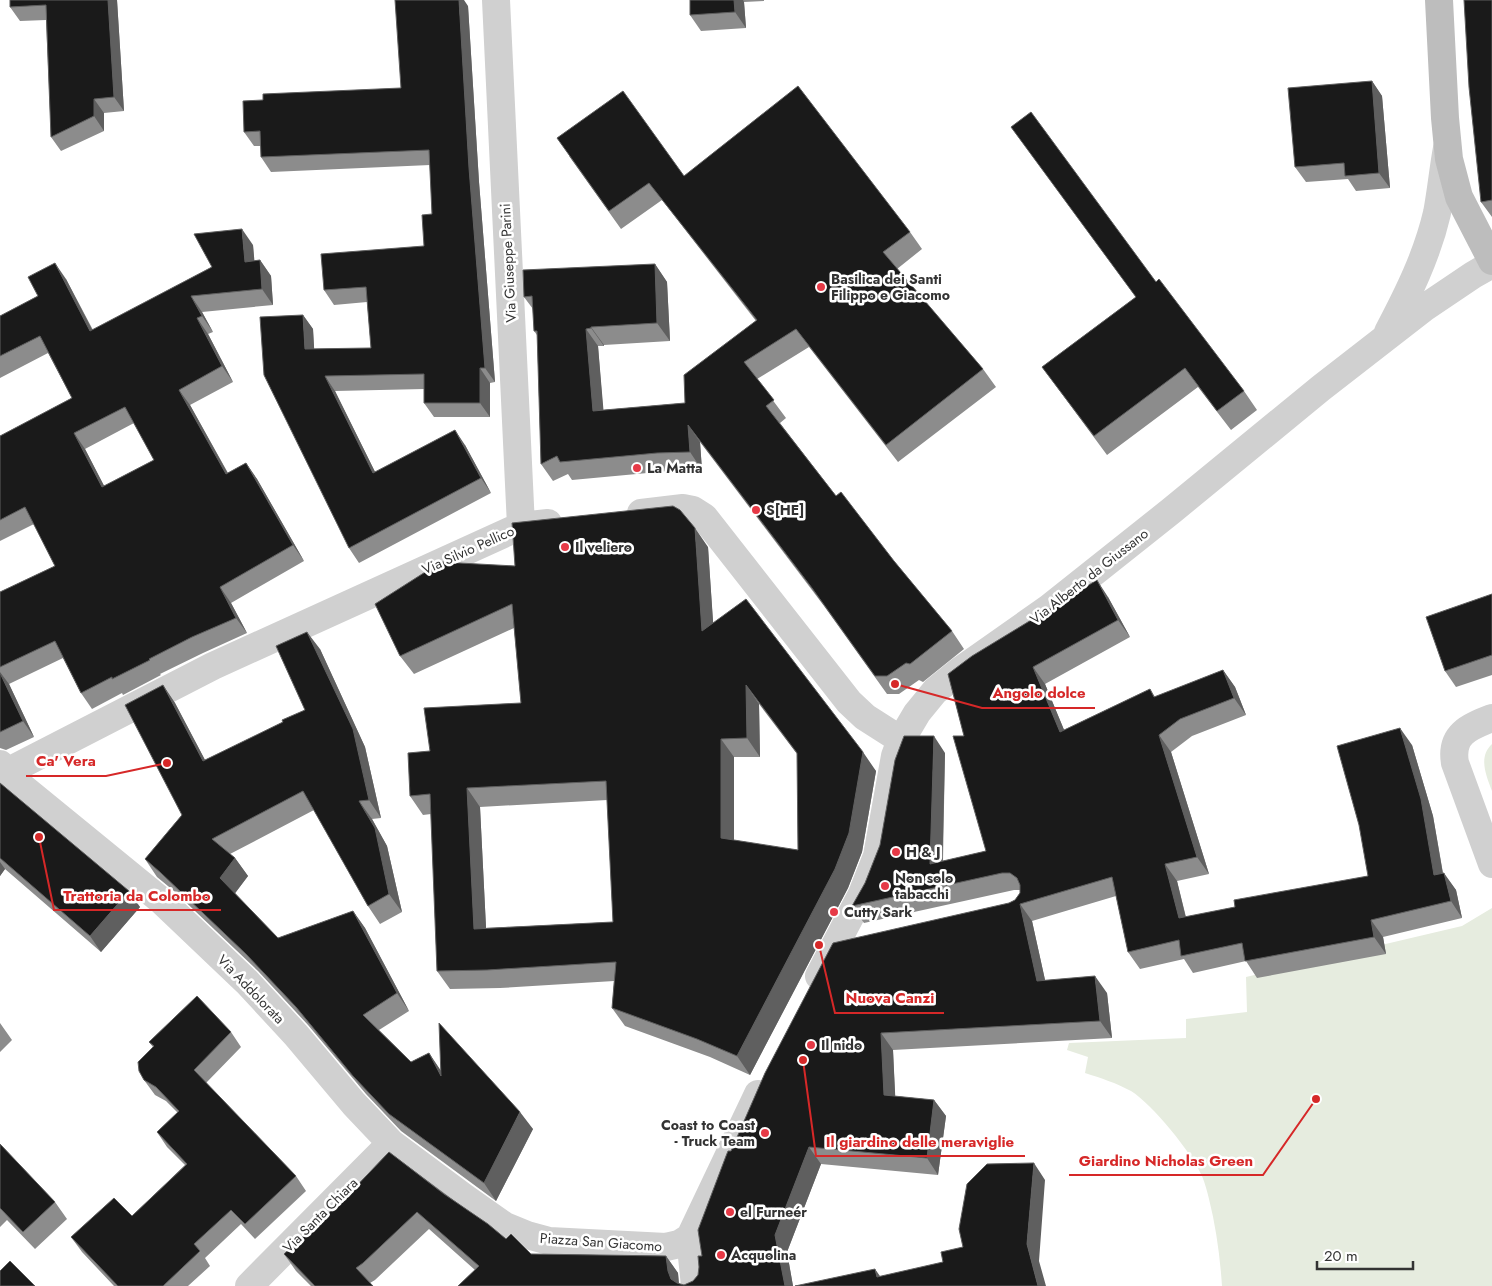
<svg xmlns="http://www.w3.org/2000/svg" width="1492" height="1286" font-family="Jost,sans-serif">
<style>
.green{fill:#e6ecdf}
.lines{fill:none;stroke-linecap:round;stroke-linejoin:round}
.street{stroke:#d0d0d0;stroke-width:28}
.secondary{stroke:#bdbdbd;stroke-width:28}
.wall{fill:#8c8c8c;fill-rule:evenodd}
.shaded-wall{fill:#5f5f5f}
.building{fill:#1a1a1a;stroke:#5f5f5f;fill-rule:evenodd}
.poi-dot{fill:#e63946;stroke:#fff;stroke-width:2}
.labels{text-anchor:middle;stroke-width:5;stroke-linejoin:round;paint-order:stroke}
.street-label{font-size:14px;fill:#333;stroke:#fff}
.poi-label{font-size:14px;font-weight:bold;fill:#333;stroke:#fff;text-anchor:start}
.leader{fill:none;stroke:#d62828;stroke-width:2}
.callout-dot{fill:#d62828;stroke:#fff;stroke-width:2}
.callout-label{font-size:15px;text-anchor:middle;font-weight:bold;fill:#d62828;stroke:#fff;stroke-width:5;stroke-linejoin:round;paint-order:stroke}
</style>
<rect width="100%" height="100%" fill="#fff"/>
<path class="green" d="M1492 744V791C1486 775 1478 757 1492 744Z
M1492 908V1286H1222C1220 1256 1216 1227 1209 1199 1207 1191 1205 1183 1202 1176 1192 1153 1152 1104 1131 1091 1116 1083 1101 1078 1085 1073L1088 1057 1067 1050 1069 1043 1186 1038V1019L1247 1012 1246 977 1462 926Z"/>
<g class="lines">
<path class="street" d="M496 0 521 526
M1388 332C1408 294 1427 256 1437 213 1441 192 1443 170 1447 148
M641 513 683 508 693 510 704 517 849 702 865 717 901 740
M1492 718C1469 727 1450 734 1455 763L1492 864
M0 764 5 773 163 902 247 982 296 1035 354 1104 391 1143 465 1198 505 1226 527 1235 549 1241 666 1247 679 1244 690 1237 758 1094
M0 780 5 773 213 666 521 526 548 523
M819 976 862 894 877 856 895 756 901 740 917 713 935 691 961 670 1049 608 1171 511 1321 388 1424 308 1473 275 1492 264
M690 1237 695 1286
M249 1286 391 1143"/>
<path class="secondary" d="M1439 0 1445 118 1449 159 1459 197 1492 261"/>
</g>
<path class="wall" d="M117 0 124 111 104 113V131L61 151 51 137 46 20 20 21 10 7Z
M690 0H764V1L744 2 746 28 701 31 690 15Z
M1492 0V217L1481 202Z
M468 6 479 182 495 382 490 383V417H434L424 403V389L335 391 375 472 465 445 491 493 359 563 349 548 303 315 313 329 314 349 371 348 367 302 334 305 324 290 424 246 432 214 430 165 271 172 261 157V146H254L244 132 263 100 401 88Z
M1372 81 1382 96 1390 188 1356 191 1348 179 1306 182 1295 167Z
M1011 127 1156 282 1244 391 1257 410 1231 430 1198 387 1107 455 1042 367 1136 297Z
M569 156 684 176 910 232 922 249 897 269 983 369 996 387 898 462 809 347 757 379 786 418 780 423 836 496 894 561 952 631 964 649 923 682 919 680 899 694H887L824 606 700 442 702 470 669 471 572 480 568 474 553 481 541 464 537 335 534 331 533 309 524 297 655 264 667 282 670 341 604 345V346H598L603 410 685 403 756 321 662 200 621 229Z
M253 245 254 261 260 260 271 276 273 305 202 312 213 332 208 334 233 382 190 405 228 473 246 463 257 479 304 561 231 603 247 633 203 653 160 674 161 675 123 695 122 693 92 709 81 693 63 658 9 684 34 737 6 750 0 748V592L55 566 34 524 0 541V436L72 398 48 353 0 378V316L38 296 66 279 93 330 212 267ZM134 423 154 460 104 486 85 449Z
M708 547 713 623 876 771 862 852 848 888 750 1075 710 1057 625 1026 612 1008 614 981 500 988 450 989 437 971 431 814 423 815 410 796 430 751 521 703 514 628 414 674 400 656 515 566ZM759 704 797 754 798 850 734 840V757H760ZM607 800 613 922 486 928 480 807Z
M1492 594V675L1456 687 1445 671Z
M1108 597 1130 637 1045 684 1064 730 1150 689 1155 697 1223 670 1235 687 1246 715 1192 736 1171 752 1209 874 1177 881 1186 917 1235 907 1368 876 1412 745 1433 816 1443 873 1456 890 1462 918 1383 937 1386 954 1257 978 1246 961 1193 973 1184 959 1140 969 1128 952 1116 896 1032 921 1045 980 1107 993 1112 1038 893 1050 895 1096 934 1100 946 1116 938 1175 821 1164 787 1252 793 1286H458L475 1270 429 1229 375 1280 370 1283 373 1286H311L296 1271 284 1254 346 1197 389 1152 506 1239 531 1254 666 1256 678 1273 679 1284 684 1285 693 1281 698 1275 731 1151 1009 903 1015 900 1020 893V890H1014L864 923 852 906 945 753 943 861 986 851 964 736 948 674Z
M320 649 365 747 381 818 372 819 387 846 402 912 380 924 368 906 314 810 230 854 235 858 248 876 235 893 278 938 353 911 365 928 409 1011 379 1030 411 1062 429 1053 441 1071 533 1129 496 1201 401 1131 366 1094 308 1025 258 971 174 891 157 877 145 859 182 815 163 685 175 703 205 760 283 722 305 710Z
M0 783 140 907 101 952 5 869 0 876Z
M0 1023 12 1040 0 1052Z
M231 1032 241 1047 206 1083 296 1176 306 1191 255 1239 241 1224 205 1258 210 1266 188 1286H114L82 1252 71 1237 132 1216 185 1165 167 1147 157 1132 178 1113 166 1101 155 1095 144 1080 153 1047 149 1042Z
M0 1144 55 1202 67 1219 35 1249 7 1220 0 1227Z"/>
<path class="shaded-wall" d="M108 0H117L124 111 114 97Z
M459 0H464L468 6 479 182 495 382 485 368 469 168Z
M734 0H743L744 2 746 28 735 12Z
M1372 81 1382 96 1390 188 1379 173Z
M94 99 104 113V131L94 116Z
M242 229 253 245 256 278 245 262Z
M260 260 271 276 273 305 262 289Z
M55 263 66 279 101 347 90 331Z
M655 264 667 282 670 341 657 323Z
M191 296 202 312 213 332 202 316Z
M303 315 313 329 315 363 305 349Z
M197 318 208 334 233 382 222 366Z
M591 327 604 345V346L591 328Z
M586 329 598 346 605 428 593 411Z
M480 368 490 383V417L480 403Z
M325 376 335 391 383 488 373 473Z
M179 390 190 405 237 490 226 474Z
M688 425 700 442 702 470 690 452Z
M455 430 465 445 491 493 481 478Z
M74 433 85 449 113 503 102 487Z
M246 463 257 479 304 561 293 545Z
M695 528 708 547 715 650 702 631Z
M1097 580 1108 597 1130 637 1118 620Z
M220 587 231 603 247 633 236 618Z
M307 632 320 649 365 747 381 818 369 800Z
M1033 667 1045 684 1072 749 1060 732Z
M1223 670 1235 687 1246 715 1234 698Z
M0 672 9 684 34 737 23 721 0 673Z
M163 685 175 703 215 779 203 761Z
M746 685 759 704 760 757 747 738Z
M1400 728 1412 745 1433 816 1446 892 1434 875Z
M1159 735 1171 752 1209 874 1197 857Z
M934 736 945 753 942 881 930 864Z
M721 739 734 757V857L721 838Z
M863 752 876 771 862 852 848 888 750 1075 737 1056Z
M467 788 480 807 487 947 474 929Z
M359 801 372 819 387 846 402 912 389 894Z
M235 858 248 876 233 896 220 878Z
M0 862 5 869 0 876Z
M1165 864 1177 881 1190 935 1179 918Z
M1444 873 1456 890 1462 918 1451 901Z
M129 891 140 907 101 952 90 936Z
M1020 904 1032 921 1049 998 1037 981Z
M353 911 365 928 409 1011 397 993Z
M1371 920 1383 937 1386 954 1374 937Z
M1095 976 1107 993 1112 1038 1100 1021Z
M881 1033 893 1050 896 1112 884 1095Z
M429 1053 441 1071V1076Z
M934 1100 946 1116 938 1175 927 1158Z
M520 1112 533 1129 496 1201 484 1183Z
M809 1147 821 1164 787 1252 793 1286H785L775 1235Z
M1034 1163 1045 1180 1039 1261 1046 1286H1038L1027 1244Z
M666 1256 678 1273 679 1286 671 1279 668 1271Z
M875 1269 887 1286 877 1277Z"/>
<path class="building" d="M10 0H108L114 97 94 99V116L51 137 46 5 10 7Z
M395 0H459L469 168 485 368H480V403H424V374L325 376 373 473 455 430 481 478 349 548 264 375 260 317 303 315 305 349 371 348 366 287 324 290 321 254 424 246 422 215 432 214 429 150 261 157 260 131 244 132 243 101 263 100V94L401 88Z
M690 0H734L735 12 690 15Z
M1464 0H1492V200L1481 202 1469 87Z
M1372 81 1379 173 1345 176 1344 163 1295 167 1288 88Z
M798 86 910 232 883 252 983 369 886 445 796 329 744 362 774 400 766 406 836 496 841 492 894 561 952 631 910 664 906 663 887 676H875L812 588 688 425 690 452 657 453 560 462 557 456 541 464 537 331H534L532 296 524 297 523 270 655 264 657 323 591 327V328L586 329 593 411 685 403 684 375 757 320 649 183 609 211 557 138 623 91 684 176Z
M1031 112 1156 282 1159 279 1244 391 1217 411 1185 368 1094 436 1042 367 1136 297 1011 127Z
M242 229 245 262 260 260 262 289 191 296 202 316 197 318 222 366 179 390 226 474 246 463 293 545 220 587 236 618 192 637 149 659 150 660 112 679V677L81 693 55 641 0 667V592L55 566 25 507 0 520V436L72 398 40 336 0 356V316L38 296 28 277 55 263 90 331 212 267 194 234ZM125 407 154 460 102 487 74 433Z
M673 506 680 510 695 528 702 631 746 599 863 752 849 833 835 869 737 1056 697 1039 612 1008 616 962 487 970 437 971 430 794 410 796 408 753 430 751 424 708 521 703 512 604 400 656 375 604 441 562 515 566 512 523ZM746 685 797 753 798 850 721 838V739L747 738ZM606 781 613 922 474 929 467 788Z
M1097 580 1118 620 1033 667 1060 732 1150 689 1154 697 1223 670 1234 698 1180 719 1159 735 1197 857 1165 864 1179 918 1235 907 1234 900 1368 876 1359 825 1337 746 1400 728 1421 799 1434 875 1444 873 1451 901 1371 920 1374 937 1245 961 1242 943 1181 956 1179 940 1128 952 1112 877 1020 904 1037 981 1095 976 1100 1021 881 1033 884 1095 934 1100 927 1158 809 1147 775 1235 785 1286H458L479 1266 417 1212 363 1263 356 1268 373 1286H315L284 1254 346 1197 389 1152 444 1194 488 1224 506 1239 511 1234 531 1254 666 1256 668 1271 671 1279 677 1283 684 1285 693 1281 698 1275 699 1267 698 1256H702L698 1230 726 1156 728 1151H731L765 1073 833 943 1009 903 1015 900 1020 893V885L1017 878 1010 873H1002L852 906 865 883 880 845 895 760 904 736H934L930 864 986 851 953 736H964L948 674 972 656Z
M1492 594V655L1445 671 1426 617Z
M307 632 353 729 369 800 359 801 375 828 389 894 368 906 303 791 212 839 235 858 220 878 278 938 353 911 397 993 363 1015 411 1062 429 1053 441 1076 439 1023 520 1112 484 1183 389 1114 353 1076 296 1007 246 954 161 873 145 859 182 815 125 705 163 685 203 761 283 722 282 720 305 710 276 646Z
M0 673 23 721 0 732Z
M0 783 129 891 90 936 0 858Z
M197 996 231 1032 194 1070 296 1176 245 1224 231 1210 194 1244 200 1251 163 1286H118L71 1237 114 1198 132 1216 187 1164 157 1132 179 1111 156 1087 144 1080 139 1071 138 1062 154 1046 149 1042Z
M0 1144 55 1202 23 1232 0 1208Z
M1034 1163 1027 1244 1038 1286H795L875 1269 877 1277 943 1262 941 1252 963 1247 959 1229 967 1184 987 1164Z
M10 1261 35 1286H0V1271Z"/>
<g class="poi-dot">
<circle cx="821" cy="287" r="5"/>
<circle cx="637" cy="468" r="5"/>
<circle cx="756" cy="510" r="5"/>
<circle cx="565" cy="547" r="5"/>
<circle cx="896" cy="852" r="5"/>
<circle cx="885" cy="886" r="5"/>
<circle cx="834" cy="912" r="5"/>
<circle cx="811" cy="1045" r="5"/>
<circle cx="765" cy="1133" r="5"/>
<circle cx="730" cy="1212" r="5"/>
<circle cx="721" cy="1255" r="5"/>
</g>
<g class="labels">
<g class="street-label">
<text transform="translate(508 263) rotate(-93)" y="5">Via Giuseppe Parini</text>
<text transform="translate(468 550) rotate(-24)" y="5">Via Silvio Pellico</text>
<text transform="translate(1089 576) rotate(-38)" y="5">Via Alberto da Giussano</text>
<text transform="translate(251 989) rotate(46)" y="5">Via Addolorata</text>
<text transform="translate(320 1215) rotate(-45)" y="5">Via Santa Chiara</text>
<text transform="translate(601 1242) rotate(4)" y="5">Piazza San Giacomo</text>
</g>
<g class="poi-label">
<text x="831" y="284">Basilica dei Santi<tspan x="831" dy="16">Filippo e Giacomo</tspan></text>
<text x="647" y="473">La Matta</text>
<text x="766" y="515">S[HE]</text>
<text x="575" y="552">Il veliero</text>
<text x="906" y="857">H &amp; J</text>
<text x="895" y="883">Non solo<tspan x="895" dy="16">tabacchi</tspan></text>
<text x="844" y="917">Cutty Sark</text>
<text x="821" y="1050">Il nido</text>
<text x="755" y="1130" text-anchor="end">Coast to Coast<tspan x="755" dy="16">- Truck Team</tspan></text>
<text x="740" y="1217">el Furneér</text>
<text x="731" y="1260">Acquolina</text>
</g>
</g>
<path class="leader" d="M895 684L982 708H1095M167 763L106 776H26M39 837L54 910H221M819 945L835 1013H944M803 1060L816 1156H1025M1316 1099L1263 1175H1069"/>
<g class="callout-dot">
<circle cx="895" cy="684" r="5"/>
<circle cx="167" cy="763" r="5"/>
<circle cx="39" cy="837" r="5"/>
<circle cx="819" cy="945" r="5"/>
<circle cx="803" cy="1060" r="5"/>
<circle cx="1316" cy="1099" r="5"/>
</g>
<g class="callout-label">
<text x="1039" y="698">Angolo dolce</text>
<text x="66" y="766">Ca' Vera</text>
<text x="137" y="901">Trattoria da Colombo</text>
<text x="890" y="1003">Nuova Canzi</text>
<text x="920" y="1147">Il giardino delle meraviglie</text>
<text x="1166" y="1166">Giardino Nicholas Green</text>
</g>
<path d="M1317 1261v8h96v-8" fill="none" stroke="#333333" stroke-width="2.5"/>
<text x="1324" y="1261" font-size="15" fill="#333333" stroke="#ffffff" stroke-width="4" paint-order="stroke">20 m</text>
</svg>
